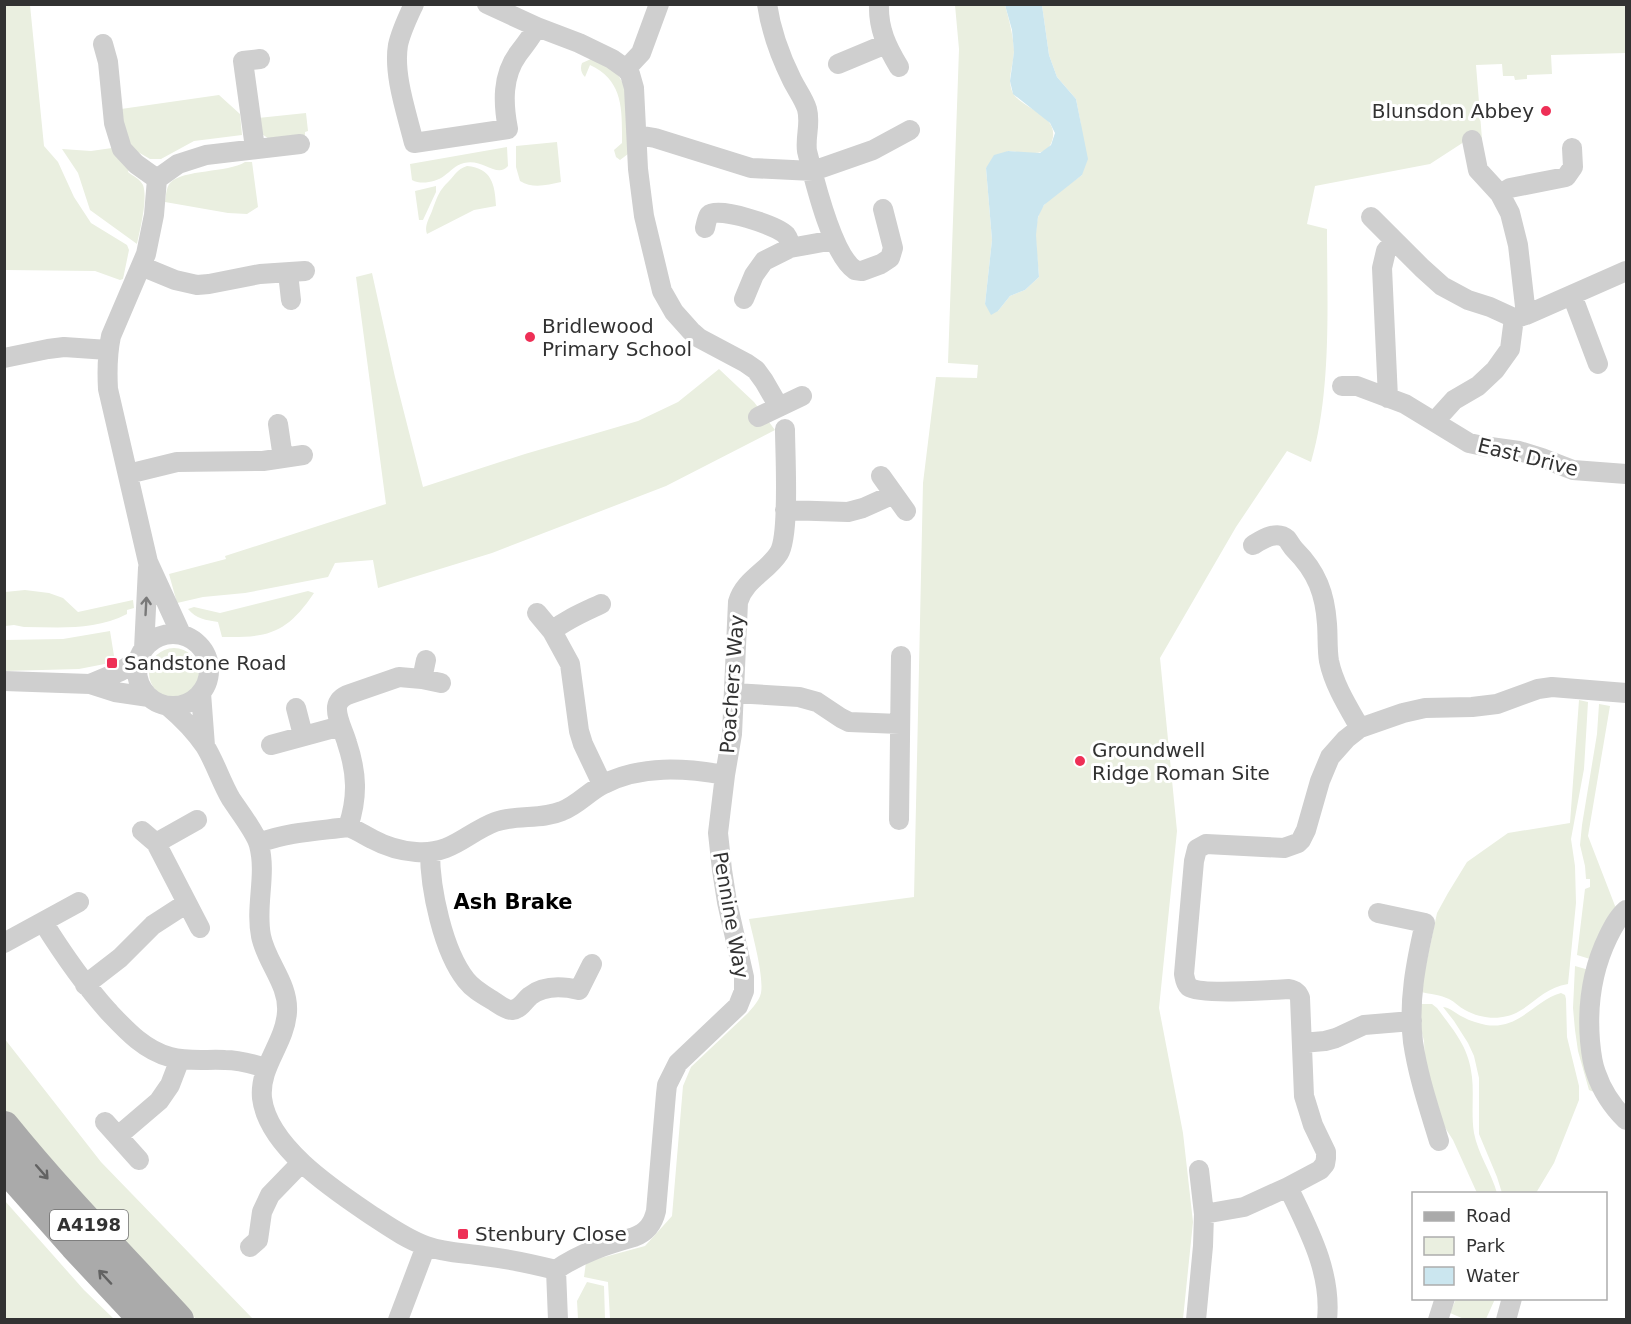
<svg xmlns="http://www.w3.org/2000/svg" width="1631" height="1324" font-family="'DejaVu Sans',sans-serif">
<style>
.green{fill:#eaefe0}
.water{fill:#cbe6ef}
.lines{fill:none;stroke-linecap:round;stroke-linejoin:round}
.minor{stroke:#cfcfcf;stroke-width:20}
.primary{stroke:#aaa;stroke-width:32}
.oneway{stroke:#797979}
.oneway2{stroke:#626262}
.poi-dot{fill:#ee2f56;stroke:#fff;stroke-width:2}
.labels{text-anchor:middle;stroke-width:6;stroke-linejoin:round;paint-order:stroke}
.shield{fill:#fff;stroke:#707070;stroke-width:1.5}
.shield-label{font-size:18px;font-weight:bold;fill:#323232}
.poi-label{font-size:20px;fill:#323232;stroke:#fff;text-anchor:start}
.street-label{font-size:20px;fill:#323232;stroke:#fff}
.neighbourhood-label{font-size:21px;font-weight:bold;fill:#000;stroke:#fff}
</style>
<rect width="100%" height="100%" fill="#fff"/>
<path class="green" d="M5 4 30 5 44 146 58 162 74 197 91 223 127 245 129 250 123 279 120 280 95 271 5 270Z
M955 5H1005C1009 20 1013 34 1014 50 1014 64 1007 77 1012 91 1019 109 1061 114 1052 141 1047 159 1022 152 1008 151L986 168 992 240 985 304 998 311 1010 296 1025 290 1039 277C1038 257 1030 220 1045 204 1053 195 1071 183 1082 175L1081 125 1076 99 1057 77 1049 55 1042 5H1626V53L1551 55 1552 74 1527 75V79L1515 80 1514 76H1503L1502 64 1476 65 1482 139 1467 140 1430 164 1315 186 1307 224 1327 229C1327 303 1332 390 1311 462L1287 451 1236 527 1160 658 1177 831 1159 1008 1183 1133 1193 1222 1183 1319H610L608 1282 584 1277 586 1262 645 1246 672 1216 683 1086 691 1067 748 1013C753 1007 759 1001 761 993 764 976 753 937 749 919L914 897 923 483 936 377 977 378 978 365 948 363 959 49Z
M591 59 616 71 626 89 628 154 620 160 616 157 614 150 622 143C622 110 624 81 590 65L585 77C581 73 580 68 582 63Z
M219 95 240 114 242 135 194 141 161 159H150L131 148 120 117 121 109Z
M306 113 308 131 305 132V137L269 139 262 134 258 118Z
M557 142 561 182C547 185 533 189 520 181L516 167V146Z
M507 147 508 166C497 179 483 158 464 163 455 165 451 171 444 176 436 182 421 185 412 180L410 164Z
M112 148 130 168 128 172C133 176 140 179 143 185 148 199 140 229 137 244L90 210 78 173 62 149 91 151Z
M245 162H252L258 207 247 214 228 213 165 202C166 196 166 188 170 183 183 169 228 173 245 162Z
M467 166C492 168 495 185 496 206L474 210 427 234C424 226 429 219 432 211 438 196 438 192 449 181 456 174 456 170 467 166Z
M436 186V192L423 220H419L415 191Z
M372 273 395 377 423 487 525 454 638 421 678 402 719 369 754 402 775 430 666 486 492 553 378 588 373 560 335 563 328 577 245 593 203 597 177 603 169 574 226 559 225 556 386 504 356 277Z
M25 590 49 593 63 598 78 612 133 600 134 608 127 610V614C94 631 59 627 24 627L14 625 5 626V592Z
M308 591 314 593C287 633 269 638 222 637L218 622C206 620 196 619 188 609L194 607 220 613Z
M110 631 115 662 79 669 5 671 4 640 63 639Z
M149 673a25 25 0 1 1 50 0a25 25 0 1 1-50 0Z
M1579 700 1588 702 1584 769 1571 839 1575 866 1576 903 1568 984C1548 987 1538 999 1523 1009 1505 1021 1483 1020 1465 1010 1459 1007 1455 1002 1449 999 1441 995 1430 994 1421 992L1422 984 1437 913 1448 893 1467 862 1508 833 1570 823Z
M1599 704 1610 706 1588 836 1617 911 1590 959 1577 955 1585 889 1590 887V879H1586L1585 866 1580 845 1582 825 1597 734Z
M1575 966 1589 970 1599 1094 1589 1090 1578 1051 1575 1030 1573 1008Z
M1561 993 1565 995 1566 999 1567 1037 1579 1086V1100L1554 1163 1536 1193H1502L1497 1177 1479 1134V1078L1474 1056 1468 1043 1454 1021 1443 1007C1451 1008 1456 1014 1463 1017 1470 1021 1478 1023 1486 1025 1520 1030 1533 1001 1561 993Z
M1421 1004H1432L1437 1008C1454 1031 1469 1047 1472 1077 1474 1095 1471 1114 1474 1133 1478 1154 1491 1172 1497 1193H1477L1453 1140 1442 1123 1425 1065 1424 1041 1420 1025Z
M4 1038 101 1162 253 1319H196L77 1197 5 1110Z
M5 1201 84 1290 114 1319H5Z
M587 1282 604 1286 605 1319H578L577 1301Z
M1456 1299H1495L1486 1319H1464L1450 1313Z"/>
<path class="water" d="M1005 5H1042L1049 55 1057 77 1076 99 1088 159 1082 175 1044 205 1038 217 1036 235 1039 277 1025 290 1010 296 998 311 991 315 985 304 992 240 986 168 994 155 1008 151 1040 153 1051 145 1055 133 1050 123 1013 94 1010 81 1014 52 1012 30Z"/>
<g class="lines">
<path class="minor" d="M414 4C408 17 401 31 398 45 393 75 407 114 414 143L508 129C503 103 502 76 518 54 525 45 531 37 537 27
M487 4 537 27 579 43 612 59 626 69 630 74 634 88 638 169 644 216 662 291 674 312 691 331 699 338 746 363 756 370 764 381 779 407
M767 4C771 31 780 56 792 80 797 90 804 99 807 109 811 124 805 136 807 151 814 179 832 255 855 270L862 271 881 264 890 258 893 248 883 209
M879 4C878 29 887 47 899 67
M103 44 108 62 114 123 122 149 136 164 157 179
M838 64 886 44
M626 69 641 53 659 4
M637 135 655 138 751 168 813 171 873 150 910 130
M1472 140 1478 170 1500 194 1510 213 1518 245 1526 315
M255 148 243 61 260 59
M1500 194 1510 188 1566 177 1573 167 1572 148
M1371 217 1422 268 1442 286 1468 300 1490 307 1514 318
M705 228C706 224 707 218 709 215 718 206 778 226 786 235 789 239 790 243 790 248
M141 266 175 280 197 285 209 284 260 274 305 271
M288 273 291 300
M1572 295 1598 364
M744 299 754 275 764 261 790 248 834 240
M1516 318 1526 315 1626 271
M4 358 48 349 64 347 108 350
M1342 386H1357L1405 404 1469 443 1483 446 1519 451 1542 458 1573 470 1626 474
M1388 398 1382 268 1386 251 1394 241
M758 417 802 396
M1435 421 1454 400 1478 386 1495 370 1510 349 1514 318
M278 424 283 458
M128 474 177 462 263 461 303 455
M881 476 906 511
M785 510 848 512 863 508 894 494
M1253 545C1263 539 1277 530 1287 539 1290 543 1292 547 1295 550 1317 572 1325 594 1327 624 1328 637 1327 649 1329 661 1334 685 1348 707 1360 728
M537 613 552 631 570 664 579 731 583 744 602 784
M552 631C567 619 584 612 601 604
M137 670a36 36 0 1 1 72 0a36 36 0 1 1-72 0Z
M181 634 148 562 108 389C107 371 107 355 111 336L146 254 154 215 157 179 178 164 206 155 300 144
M144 649 148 568
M422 679 426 660
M4 681 90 684 115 692 149 697
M90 684 121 671 139 659
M201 693 205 746
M734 693 799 697 817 702 841 718 849 722 900 724
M168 706C181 717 195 731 205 746 215 762 221 782 231 799 239 811 256 833 259 845 267 875 255 906 261 936 266 962 289 984 287 1012 285 1044 259 1066 262 1098 268 1147 334 1190 371 1215 388 1226 406 1239 426 1246 445 1253 465 1253 484 1256 509 1259 532 1264 556 1270 580 1253 606 1245 634 1237 647 1232 653 1224 656 1211L666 1094 667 1085 678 1063 738 1006 744 991V977L727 902 722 870 718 833 725 775 732 734 738 602C744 580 768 571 779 553 790 535 785 454 785 429
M296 708 303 735
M271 745 341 726
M899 820 901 656
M348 827C358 797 357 773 347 743 344 732 336 718 337 707 338 700 344 696 350 694L399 677 422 679 441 683
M142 831 156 843 200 928
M156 843 197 820
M259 843C288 832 317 831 348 827 357 830 364 835 372 839 385 846 401 851 416 852 452 855 466 833 495 822 517 814 541 820 562 811 578 805 589 791 604 784 641 765 685 768 725 775
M430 852C430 889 443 951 466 980 473 989 482 994 492 1000 497 1003 505 1010 512 1010 521 1009 524 1001 530 996 544 985 562 986 579 990L592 964
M1626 910C1618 917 1613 927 1608 937 1592 970 1587 1004 1590 1041 1591 1052 1592 1063 1596 1073 1602 1091 1613 1107 1626 1120
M1378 913 1425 923C1416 962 1408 1002 1413 1042 1418 1076 1429 1108 1439 1141
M43 922C63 954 83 983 108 1011 126 1030 144 1050 170 1057 189 1062 207 1059 225 1060 239 1060 253 1064 266 1068
M4 943 79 902
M85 985 120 958 153 925 187 903
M1302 1043 1325 1041 1336 1038 1364 1025 1412 1021
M105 1122 139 1160
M118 1136 159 1101 170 1085 180 1059
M1199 1170 1204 1214 1244 1207 1288 1187
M250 1247 258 1240 262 1212 270 1195 301 1163
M556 1270 558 1320
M398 1320 426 1246
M1196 1320 1203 1246 1204 1214
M1327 1320C1332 1272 1308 1229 1288 1187L1320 1170 1325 1164 1326 1158V1152L1313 1125 1304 1096 1300 998C1298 992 1295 990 1289 989 1272 990 1200 995 1189 987 1185 983 1185 979 1184 974L1194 861 1197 849 1206 844 1284 848 1298 843 1301 840 1306 830 1320 781 1330 757 1346 739 1360 728 1403 713 1425 708 1472 707 1497 704 1538 689 1552 687 1626 693
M1438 1320 1445 1298
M1506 1320 1512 1298"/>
<path class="primary" d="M4 1127C59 1195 119 1256 178 1320
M4 1165 75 1245 145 1320"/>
</g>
<defs><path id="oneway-shaft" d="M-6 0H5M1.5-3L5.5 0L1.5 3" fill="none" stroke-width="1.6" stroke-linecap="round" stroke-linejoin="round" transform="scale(1.5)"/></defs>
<use class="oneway" href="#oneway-shaft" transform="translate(146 606) rotate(-87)"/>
<g class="oneway2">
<use href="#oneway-shaft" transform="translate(42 1172) rotate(49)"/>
<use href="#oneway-shaft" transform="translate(105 1277) rotate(-133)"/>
</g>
<g class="poi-dot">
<circle cx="1546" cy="111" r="6"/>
<circle cx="530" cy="337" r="6"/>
<rect x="106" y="657" width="12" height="12" rx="3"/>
<circle cx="1080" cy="761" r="6"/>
<rect x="457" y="1228" width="12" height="12" rx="3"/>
</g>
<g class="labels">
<rect class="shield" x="50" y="1210" width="78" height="30" rx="4.5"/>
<g class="shield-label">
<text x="89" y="1231">A4198</text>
</g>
<g class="poi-label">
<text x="1534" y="118" text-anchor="end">Blunsdon Abbey</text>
<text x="542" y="333">Bridlewood<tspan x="542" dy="23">Primary School</tspan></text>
<text x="124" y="670">Sandstone Road</text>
<text x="1092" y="757">Groundwell<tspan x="1092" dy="23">Ridge Roman Site</tspan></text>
<text x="475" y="1241">Stenbury Close</text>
</g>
<g class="street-label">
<text transform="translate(1528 457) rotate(14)" y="7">East Drive</text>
<text transform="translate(732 684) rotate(-86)" y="7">Poachers Way</text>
<text transform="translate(731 915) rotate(80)" y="7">Pennine Way</text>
</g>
<g class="neighbourhood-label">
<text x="513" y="909">Ash Brake</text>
</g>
</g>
<rect width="1631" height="1324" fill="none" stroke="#323232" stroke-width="12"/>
<rect x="1412" y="1192" width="195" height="108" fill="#ffffff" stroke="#adadad" stroke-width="1.5"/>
<rect x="1424" y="1212" width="30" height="9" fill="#aaaaaa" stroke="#adadad" stroke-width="1.5"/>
<text x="1466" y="1222" font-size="18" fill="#323232">Road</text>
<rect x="1424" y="1237" width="30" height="18" fill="#eaefe0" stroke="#adadad" stroke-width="1.5"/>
<text x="1466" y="1252" font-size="18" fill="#323232">Park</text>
<rect x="1424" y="1267" width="30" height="18" fill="#cbe6ef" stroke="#adadad" stroke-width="1.5"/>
<text x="1466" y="1282" font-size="18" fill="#323232">Water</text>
</svg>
